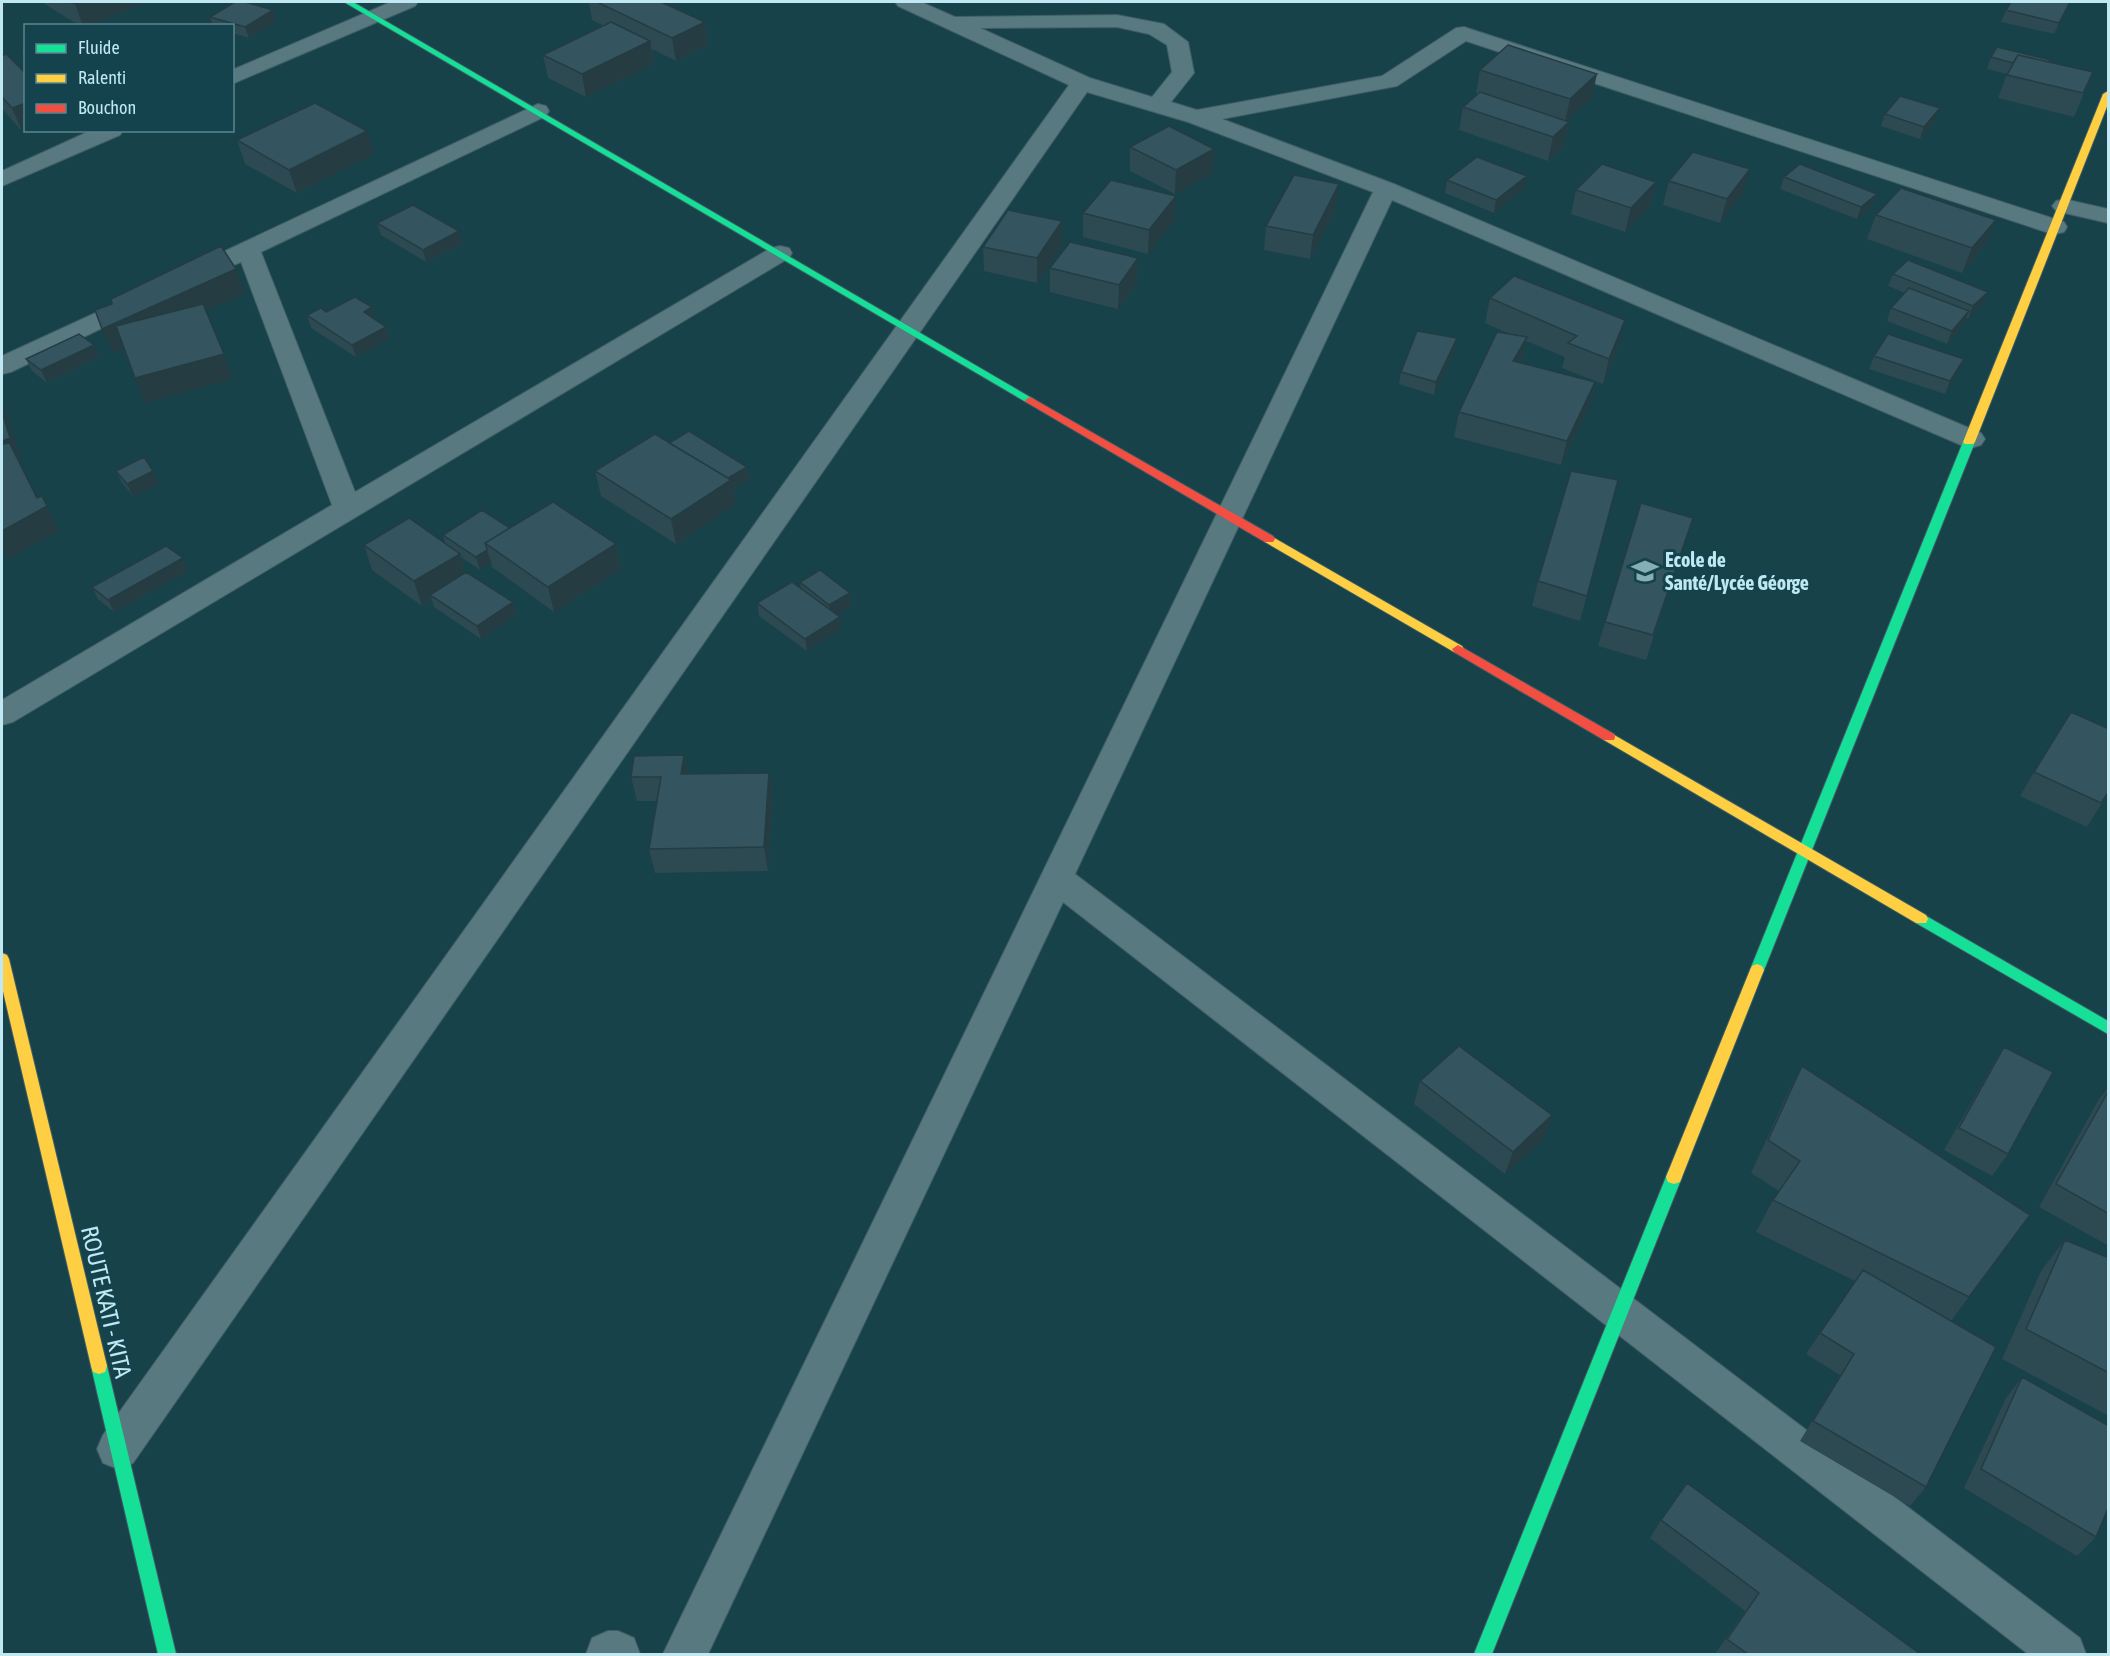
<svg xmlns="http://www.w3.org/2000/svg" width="2110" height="1656" font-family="'Asap Condensed',sans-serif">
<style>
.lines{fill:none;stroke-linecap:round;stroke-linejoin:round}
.street-casing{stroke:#3f5e65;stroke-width:2}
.fast-casing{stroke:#3f5e65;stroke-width:2}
.slow-casing{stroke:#3f5e65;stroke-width:2}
.jam-casing{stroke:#3f5e65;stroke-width:2}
.street{fill:#58797f;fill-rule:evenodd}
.fast{fill:#16e098;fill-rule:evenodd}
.slow{fill:#ffcf43;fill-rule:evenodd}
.jam{fill:#f24e42;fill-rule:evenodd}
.wall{fill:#2d4952}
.shaded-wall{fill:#243c42}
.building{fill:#34555f;stroke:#243c42;stroke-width:1.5}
.labels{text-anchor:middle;stroke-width:6;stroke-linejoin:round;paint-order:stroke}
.poi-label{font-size:20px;font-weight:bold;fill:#c0e8f2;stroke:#15434d;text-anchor:start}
.near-street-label{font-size:24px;fill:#c0e8f2;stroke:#15434d}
</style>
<rect width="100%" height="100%" fill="#184249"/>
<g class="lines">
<defs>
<path id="street" d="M391 2H418L415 6 232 84V70Z
M895 2H921L955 17 1117 15 1164 24 1188 42 1194 73 1171 102 1197 110 1382 76 1456 28 1464 27 2064 222 2067 227 2064 232 2055 234 2046 232 1466 41 1397 86 1222 119 1394 184 1981 433 1985 439 1981 445 1971 448 1961 445 1392 200 1075 874 2080 1638 2086 1654H2028L1063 902 708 1654H663L1373 192 1188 122 1087 92 133 1463 118 1469 103 1463 97 1449 103 1435 1069 85 898 6ZM1117 27 1149 34 1167 45 1172 72 1152 97 1090 78 980 28Z
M538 104 546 106 549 111 546 116 261 252 355 492 771 248 780 246 789 248 792 253 789 258 13 722 2 725V700L332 505 241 262 187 285 178 283 175 278 178 273Z
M92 130H123L120 135 2 186V171Z
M2064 199 2108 209V223L2056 211 2052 206 2056 201Z
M141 292 150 295 154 300 150 305 11 372 2 374V356Z
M608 1631H618L634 1638 640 1654H586L592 1638Z"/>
<path id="fast" d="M344 2H353L1035 400 1034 402H1026Z
M1969 438 1975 442 1764 970 1762 974H1752L1750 970 1963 442Z
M1921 913 2108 1021V1034L1916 923 1914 919 1916 915Z
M1674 1170 1680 1172 1682 1177 1492 1654H1474L1666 1177 1668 1172Z
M99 1358 105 1360 107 1366 176 1654H158L91 1366 93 1360Z"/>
<path id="slow" d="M2108 91V104L1975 442 1973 444H1965L1963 442 2103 94Z
M1269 535 1462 646 1464 649 1458 653 1454 652 1265 542 1263 539Z
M1609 732 1926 915 1928 919 1926 923H1916L1604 740 1603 737Z
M2 953 7 955 9 959 107 1366 105 1372 99 1374 93 1372 91 1366 2 987Z
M1757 964 1762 966 1764 970 1682 1177 1680 1182 1674 1184 1668 1182 1666 1177 1750 970 1752 966Z"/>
<path id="jam" d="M1030 397 1273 536 1275 539 1273 542H1265L1026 402 1025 400Z
M1458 645 1614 734 1615 737 1614 740H1604L1454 652 1452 649Z"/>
</defs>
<use href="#street" class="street-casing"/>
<use href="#fast" class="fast-casing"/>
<use href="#slow" class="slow-casing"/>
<use href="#jam" class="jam-casing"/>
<use href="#street" class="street"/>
<use href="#fast" class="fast"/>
<use href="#slow" class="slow"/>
<use href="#jam" class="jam"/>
</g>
<path class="wall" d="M42 2H143L144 3 88 26H80L43 3Z
M589 2H661L705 22 708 45 676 61 652 49 654 64 586 97 548 78 543 55 604 26 592 20Z
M2070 2 2065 14 2054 34 2001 22 2006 10Z
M273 10 276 21 249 38 232 33V26H213L210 17Z
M26 48V61L21 50Z
M2 56 22 131 2 109Z
M1991 57 2049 62 2093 72 2074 117 1998 98 2007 74 1987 69Z
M1480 70 1592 97 1566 121 1569 122 1564 145 1548 161 1459 130 1463 107 1478 93H1476Z
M1885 114 1935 120 1920 139 1881 126Z
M237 140 374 154 297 193 245 164Z
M1130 147 1213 173 1175 194 1130 171Z
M1784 177 1877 194 1872 206 1857 219 1780 189Z
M1447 180 1524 188 1494 213 1445 193Z
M1669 181 1743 193 1720 223 1663 205Z
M1656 182 1650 206 1625 232 1571 214 1576 190Z
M1336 208 1310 259 1264 250 1266 226Z
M1083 213 1175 220 1148 254 1083 237Z
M1876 215 1986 244 1962 273 1867 239Z
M377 223 459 231 462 244 426 262 381 235Z
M1062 246 1037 283 984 271 983 247Z
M1138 258 1137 282 1118 309 1050 292V268Z
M1893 274 1982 304 1968 319 1966 318 1964 323 1947 344 1887 321 1891 308 1905 293 1888 286Z
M1490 298 1619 344 1603 384 1562 368 1565 357 1526 341 1521 363 1595 382 1589 406 1561 465 1454 437 1459 412 1512 335 1485 323Z
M372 307 375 319 386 327 390 339 356 357 311 328 307 315 326 312Z
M94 345 99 357 47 383 32 371 26 359Z
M1455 350 1434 395 1399 384 1401 372Z
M1874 356 1964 359 1959 371 1945 394 1869 369Z
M669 443 747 467 749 479 733 489 735 505 676 544 601 496 595 471Z
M116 471 159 484 133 496 122 483Z
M1618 480 1580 621 1532 606 1538 581Z
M1641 503 1685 542 1646 660 1598 646Z
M510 528 616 544 621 569 554 612 492 567 491 562 480 570 461 557 465 572 513 602 516 615 481 639 434 607 432 600 422 606 372 570 364 545 445 543 443 535Z
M188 571 114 612 98 599 92 587Z
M800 582 850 593 851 606 837 614 840 617 841 629 807 651 759 616 757 603 801 589Z
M684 755 688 774 769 773 773 797 768 871 655 873 649 849 657 801H637L631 777Z
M2034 772 2109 792 2087 827 2020 796Z
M2004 1047 2008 1154 1992 1176 1944 1150 1990 1070Z
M1802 1066 2030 1215 1951 1321 1926 1487 1910 1506 1800 1441 1840 1375 1806 1354 1855 1281 1756 1232 1773 1200 1779 1191 1751 1173 1785 1099Z
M1420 1081 1552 1115 1544 1138 1505 1174 1414 1104Z
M2109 1087V1246L2039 1207 2099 1099Z
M2065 1240 2109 1258V1416L2002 1359 2041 1271Z
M2022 1377 2096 1537 2077 1556 1964 1488 2006 1398Z
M1661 1520 1920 1654H1715L1745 1611 1650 1538Z"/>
<path class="shaded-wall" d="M2 2H3L7 10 2 12Z
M82 2H143L144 3 88 26H83L75 4Z
M2070 2 2065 14 2054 34 2059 23Z
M273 10 276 21 249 38 245 27Z
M705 22 708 45 676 61 672 38Z
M650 41 654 64 586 97 582 74Z
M1597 74 1592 97 1565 122 1570 99Z
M26 103V130L22 131 12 108Z
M1940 108 1935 120 1920 139 1924 127Z
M1569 122 1564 145 1548 161 1553 137Z
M367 131 374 154 297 193 289 170Z
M1214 149 1213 173 1175 194 1176 170Z
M1750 169 1743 193 1720 223 1727 199Z
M1527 176 1524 188 1494 213 1496 200Z
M1656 182 1650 206 1625 232 1631 208Z
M1339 184 1336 208 1310 259 1313 235Z
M1877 194 1872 206 1857 219 1861 207Z
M1176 196 1175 220 1148 254 1149 230Z
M1996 220 1986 244 1962 273 1972 248Z
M1062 221V246L1037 283V258Z
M459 231 462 244 426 262 423 250Z
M1138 258 1137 282 1118 309 1119 285Z
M236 269 245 293 113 353 102 329Z
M1988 292 1982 304 1968 319 1973 306Z
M372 307 375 320 364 312Z
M1969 311 1964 323 1947 344 1952 331Z
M1625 320 1619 344 1603 384 1609 359Z
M386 327 390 339 356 357 352 345Z
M1527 337 1521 362 1508 385 1513 361Z
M1457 338 1455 350 1434 395 1436 382Z
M94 345 99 357 47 383 41 370Z
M224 354 233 379 145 403 135 378Z
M1964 359 1959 371 1945 394 1950 381Z
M1595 382 1589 406 1561 465 1567 441Z
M2 398 22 462 20 463 42 509 47 506 59 531 8 559 2 548Z
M747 467 749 479 733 489 735 505 676 544 671 519 726 480Z
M153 471 159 484 133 496 127 484Z
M616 544 621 569 554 612 548 587Z
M487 550 491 562 480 570 476 557Z
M460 554 467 579 430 595 432 600 422 606 414 581Z
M183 558 188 571 114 612 108 600Z
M850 593 851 606 831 618 829 605Z
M513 602 516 615 481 639 477 626Z
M840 617 841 629 807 651 805 639Z
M684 755 689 780 681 774Z
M769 773 773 797 768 871 764 847Z
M1552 1115 1544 1138 1505 1174 1513 1152Z"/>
<path class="building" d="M70 2H82L75 4Z
M235 2H245L273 10 245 27 210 17Z
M597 2H661L705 22 672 38Z
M2011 2H2070L2059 23 2006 10Z
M611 22 650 41 582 74 543 55Z
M1508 45 1597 74 1570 99 1480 70Z
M1997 47 2050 60 2049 62 2018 55 2013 63 1991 57Z
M26 48V54L21 50Z
M6 54 26 74V103L12 108 2 97V56Z
M2018 55 2093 72 2083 93 2007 75Z
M1480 92 1569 122 1553 137 1463 107Z
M1900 96 1940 108 1924 127 1885 114Z
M315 103 367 131 289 170 237 140Z
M1169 126 1214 149 1176 170 1130 147Z
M1693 152 1750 169 1727 199 1669 181Z
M1477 157 1527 176 1496 200 1447 180Z
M1602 164 1656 182 1631 208 1576 190Z
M1800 164 1877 194 1861 207 1784 177Z
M1294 175 1339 184 1313 235 1266 226Z
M1111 180 1176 196 1149 230 1083 213Z
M1901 188 1996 220 1972 248 1876 215Z
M413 205 459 231 423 250 377 223Z
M1008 210 1062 221 1037 258 983 247Z
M1070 242 1138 258 1119 285 1050 268Z
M221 246 236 269 102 329 95 310 112 304 111 299Z
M1908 260 1988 292 1973 306 1893 274Z
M1514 276 1625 320 1609 359 1568 343 1577 336 1490 298Z
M1909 288 1969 311 1952 331 1891 308Z
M355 297 372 307 364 312 386 327 352 345 307 315 321 308 326 312Z
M203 304 224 354 135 378 116 326Z
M1417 331 1457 338 1436 382 1401 372Z
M1497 332 1527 337 1513 361 1595 382 1567 441 1459 412Z
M79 334 94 345 41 370 26 359Z
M1888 334 1964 359 1950 381 1874 356Z
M2 412 10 438 2 441Z
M689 431 747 467 728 478 669 443Z
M655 434 731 480 671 519 595 471Z
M9 442 37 498 42 496 47 506 2 531V445Z
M144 457 153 471 127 484 116 471Z
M1571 471 1618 480 1587 596 1538 581Z
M553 502 616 544 548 587 485 543Z
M1641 503 1693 518 1653 635 1605 622Z
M482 510 510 528 485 543 487 550 476 557 443 535Z
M409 518 460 554 414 581 364 545Z
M166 546 183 558 108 600 92 587Z
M820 570 850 593 829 605 800 582Z
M466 572 513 602 477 626 430 595Z
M792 582 840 617 805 639 757 603Z
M2071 712 2109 729V791L2101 803 2034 772Z
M684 755 681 774 769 773 764 847 649 849 661 777H631L634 756Z
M1459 1046 1552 1115 1513 1152 1420 1081Z
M2004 1047 2053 1072 2008 1154 1959 1128Z
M1802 1066 2030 1215 1969 1297 1773 1200 1800 1161 1768 1140Z
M2109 1090V1214L2056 1184Z
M2065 1240 2109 1258V1373L2026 1329Z
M1863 1270 1996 1347 1926 1487 1813 1421 1854 1354 1820 1333Z
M2022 1377 2109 1426V1506L2096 1537 1981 1469Z
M1687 1483 1920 1654H1748L1727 1639 1759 1593 1661 1520Z"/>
<defs>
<symbol id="school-bare" viewBox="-9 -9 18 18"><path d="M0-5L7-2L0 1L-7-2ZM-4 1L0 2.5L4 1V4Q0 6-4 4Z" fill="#85aeb7" stroke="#15434d" stroke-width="2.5" paint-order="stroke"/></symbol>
</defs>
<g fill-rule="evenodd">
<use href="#school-bare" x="1626" y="552" width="38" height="38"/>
</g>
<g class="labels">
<g class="poi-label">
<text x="1665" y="567">Ecole de<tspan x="1665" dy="23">Santé/Lycée Géorge</tspan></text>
</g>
<g class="near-street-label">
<text transform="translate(106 1302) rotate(77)" y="8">ROUTE KATI - KITA</text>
</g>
</g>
<rect width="2110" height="1656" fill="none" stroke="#c0e8f2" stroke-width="6"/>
<rect x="24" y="24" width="210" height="108" fill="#15434d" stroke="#59858f" stroke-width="1.5"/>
<rect x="36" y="44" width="30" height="9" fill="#16e098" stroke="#59858f" stroke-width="1.5"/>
<text x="78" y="54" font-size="18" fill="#c0e8f2">Fluide</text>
<rect x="36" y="74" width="30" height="9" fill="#ffcf43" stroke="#59858f" stroke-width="1.5"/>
<text x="78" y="84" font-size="18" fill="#c0e8f2">Ralenti</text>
<rect x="36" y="104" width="30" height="9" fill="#f24e42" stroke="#59858f" stroke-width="1.5"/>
<text x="78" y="114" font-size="18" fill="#c0e8f2">Bouchon</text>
</svg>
